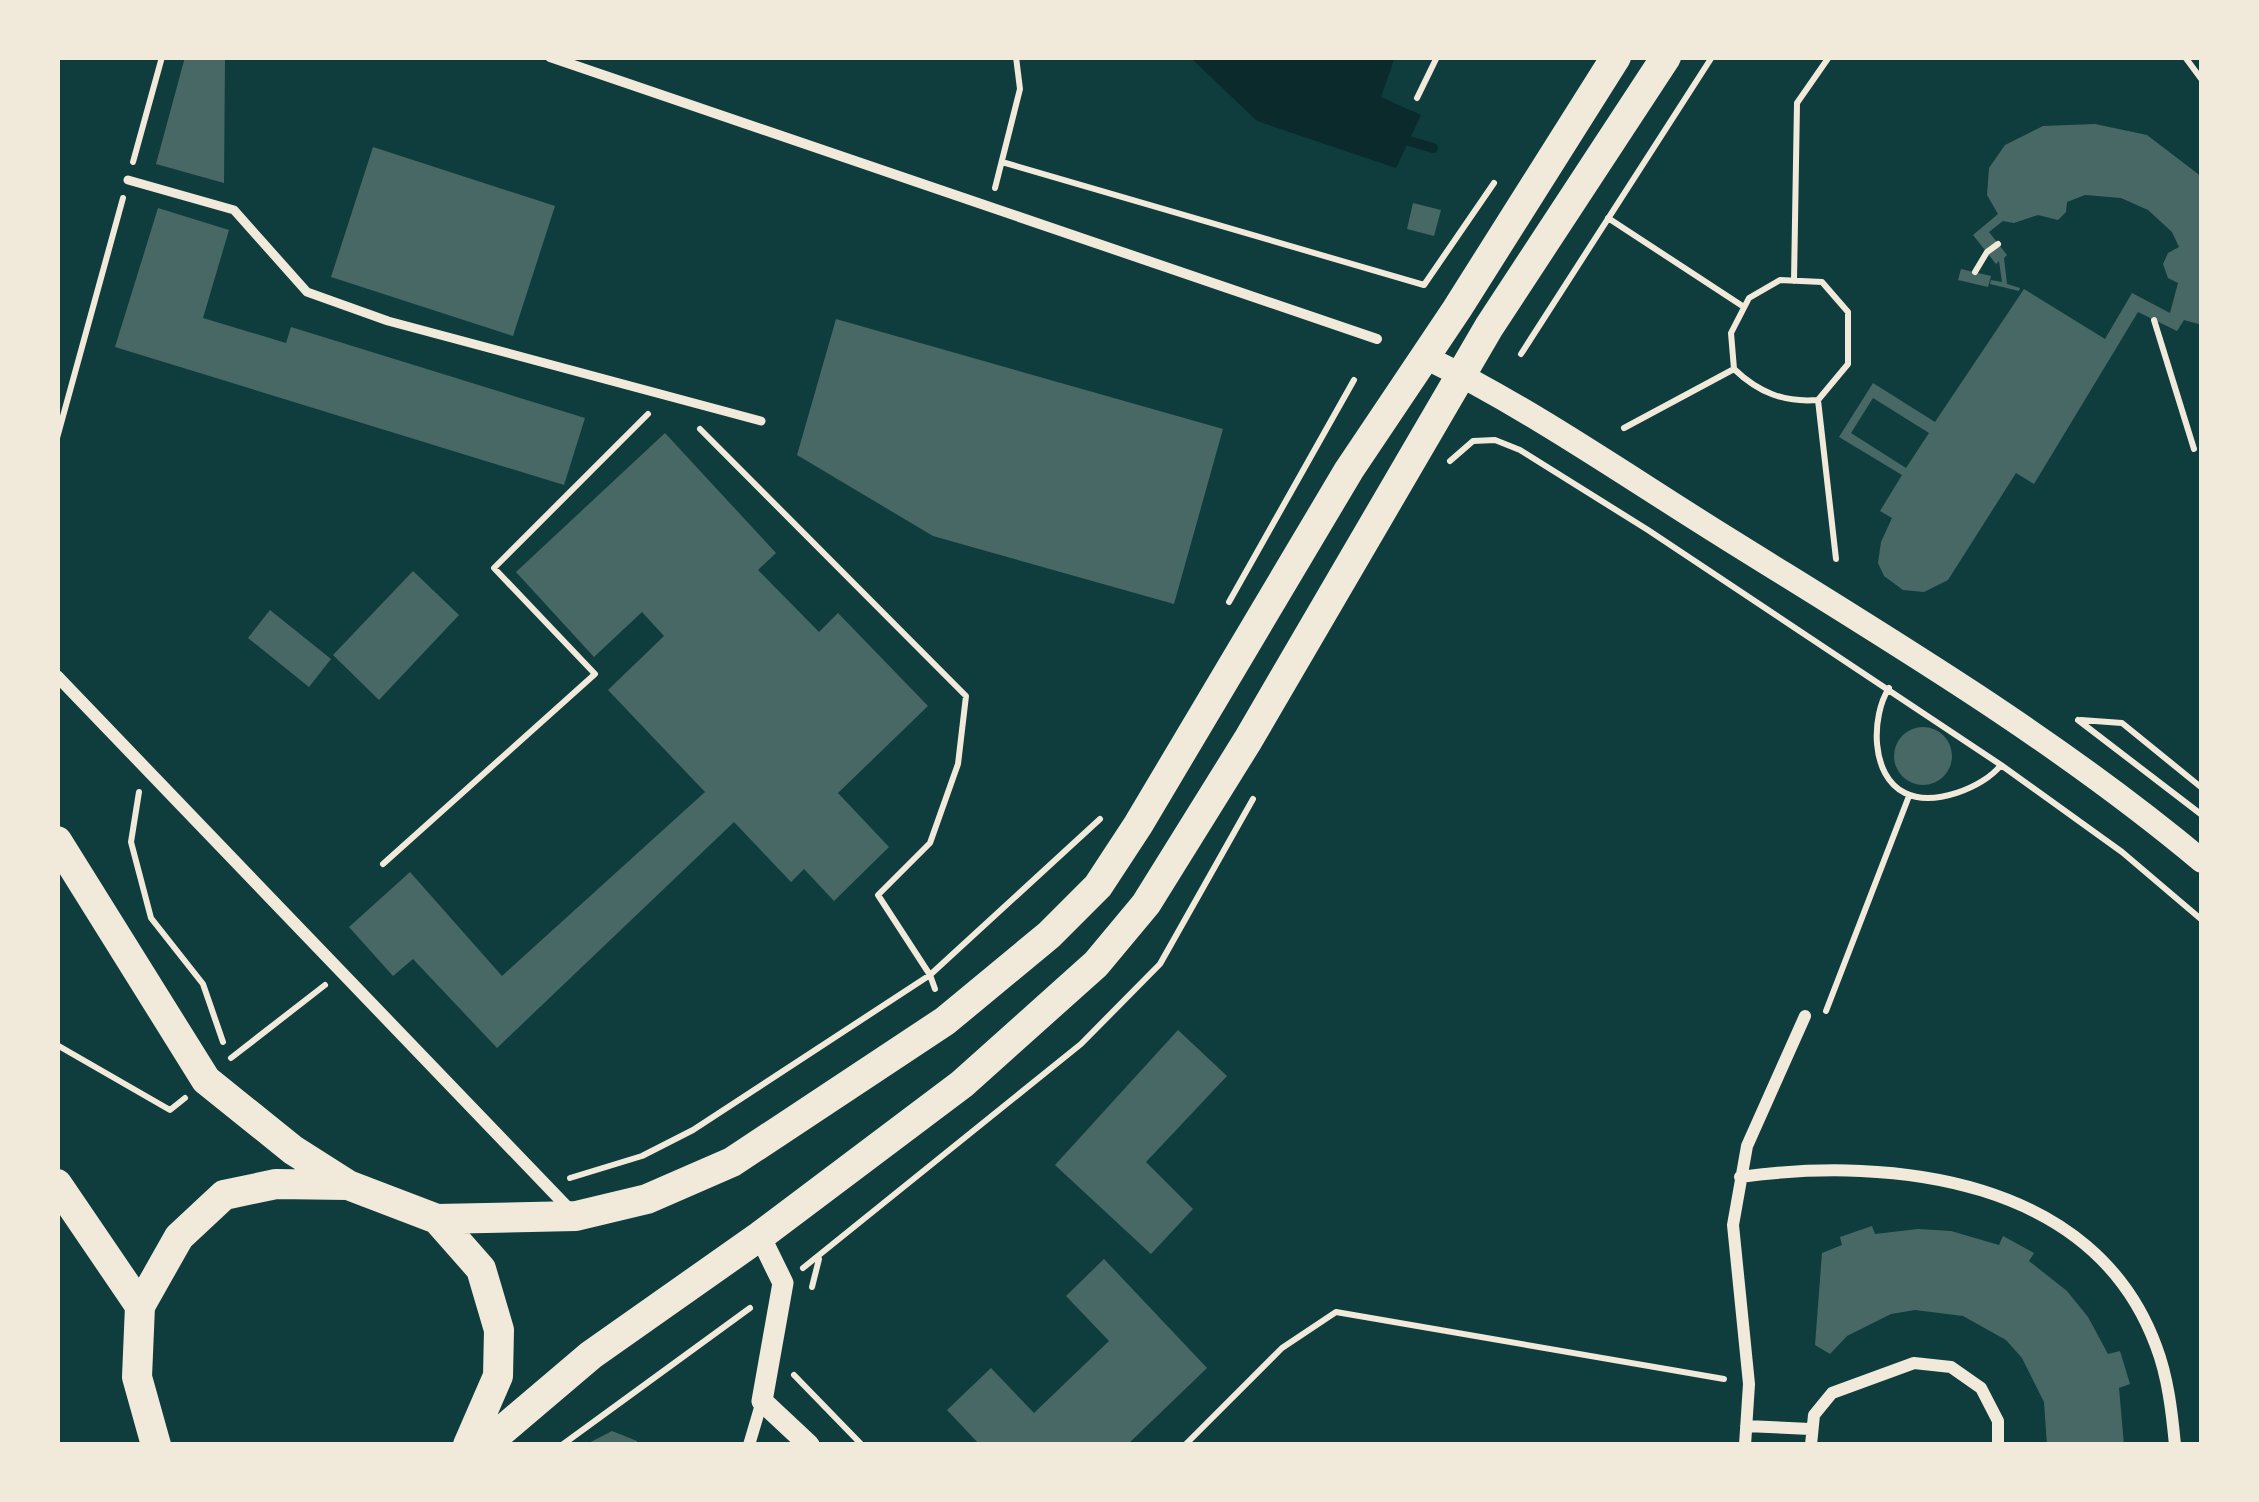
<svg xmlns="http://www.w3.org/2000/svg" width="2259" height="1502" font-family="Spectral,serif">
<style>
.water{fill:#0a2a2b}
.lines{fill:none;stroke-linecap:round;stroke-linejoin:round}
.stream{stroke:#0a2a2b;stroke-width:10}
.building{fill:#486865;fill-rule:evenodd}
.path{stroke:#f1e9da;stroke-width:6}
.service{stroke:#f1e9da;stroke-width:9}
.pedestrian{stroke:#f1e9da;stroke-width:10}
.minor{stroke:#f1e9da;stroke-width:12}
.tertiary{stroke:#f1e9da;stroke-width:21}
.secondary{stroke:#f1e9da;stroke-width:24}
.primary{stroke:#f1e9da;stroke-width:30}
</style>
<rect width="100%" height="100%" fill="#0f3d3e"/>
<path class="water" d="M1190 57H1395L1381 97 1421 115 1396 168 1257 121Z"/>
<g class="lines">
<path class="stream" d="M1409 141 1433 148"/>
</g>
<path class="building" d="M185 57H225L224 183 156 164Z
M2095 124 2147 135 2202 177V325L2184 320 2177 331 2138 312 2034 484 2016 473 1948 580 1924 592 1903 590 1884 576 1878 563 1881 542 1892 518 1880 511 1902 475 1839 437 1873 383 1935 422 2024 289 2105 339 2132 293 2170 313 2178 283 2168 278 2163 264 2168 253 2179 247 2172 232 2148 210 2121 198 2085 195 2067 202 2066 212 2058 220 2038 215 2014 223 2003 221 1989 232 2007 255 2004 258 2007 284 2020 288 2019 291 1990 284 1991 280 2002 282 1999 261 1996 264 1973 235 1998 214 1987 195 1989 168 2005 145 2043 126ZM1873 398 1929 433 1906 468 1851 433Z
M373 147 555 206 513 336 331 277Z
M1413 203 1441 210 1434 236 1407 229Z
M158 208 229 230 203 318 286 343 291 327 585 418 564 485 115 347Z
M1961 269 1991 276 1988 287 1958 280Z
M836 319 1223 429 1174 604 933 536 797 455Z
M665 433 776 553 758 570 819 632 838 613 928 706 838 793 889 847 834 901 804 869 791 882 734 822 497 1048 413 959 393 976 349 927 410 872 502 976 705 792 608 690 664 636 642 612 594 657 516 572Z
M413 571 459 615 379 700 333 655Z
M270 610 331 659 309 687 248 638Z
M1894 756a29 29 0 1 1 58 0a29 29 0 1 1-58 0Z
M1178 1030 1227 1076 1146 1162 1193 1209 1151 1254 1055 1165Z
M1872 1226 1875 1234 1918 1229 1951 1231 1999 1245 2003 1236 2034 1253 2029 1261 2067 1291 2088 1317 2108 1354 2120 1351 2130 1384 2119 1388 2124 1445H2047L2044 1402 2022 1358 2006 1340 1963 1316 1915 1310 1891 1314 1847 1336 1830 1354 1815 1345 1822 1253 1842 1245 1840 1237Z
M1104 1259 1207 1368 1127 1445H980L947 1410 991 1368 1034 1413 1109 1341 1066 1296Z
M612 1431 637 1441 636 1445H585Z"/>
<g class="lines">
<path class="path" d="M2185 57 2202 80
M1417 98 1437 57
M133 162 162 57
M1002 162 1424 285 1494 183
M995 188 1020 89 1016 57
M1608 218 1744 307
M1975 272 1987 252 1998 244
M1794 281 1797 103 1829 57
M2154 320 2194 449
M1521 354 1712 57
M1818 400C1784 403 1758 392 1734 369L1731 333 1749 298 1780 280 1822 282 1848 312V364L1818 400 1836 559
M1624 428 1734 369
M700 429 966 696 958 764 930 843 878 895 930 975 935 989
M57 438 123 198
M1450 461 1473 441 1495 440 1520 450 1648 530 2001 765 2122 852 2202 920
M1229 602 1354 380
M1889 688C1871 716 1870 776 1905 793 1933 807 1983 788 2001 765
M2078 720 2202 815
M2081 720 2122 723 2202 788
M139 792 131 842 151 918 203 984 223 1042
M383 864 595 674 494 568 648 414
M1826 1011 1909 796
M57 1045 170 1110 185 1098
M231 1058 325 985
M570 1178 642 1156 693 1130 930 975 1100 819
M803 1268 1081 1044 1160 964 1253 799
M812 1287 819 1259
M794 1375 862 1445
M562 1445 750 1308
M1185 1445 1282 1348 1336 1312 1724 1379"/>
<path class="service" d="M128 180 234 210 307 292 388 321 761 421"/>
<path class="pedestrian" d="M550 57 1377 339"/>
<path class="minor" d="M57 676 571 1211
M1740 1177C1893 1156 2094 1178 2156 1346 2168 1377 2172 1413 2175 1445
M1746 1426 1810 1429
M749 1445 762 1401
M1745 1445 1749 1384 1733 1225 1747 1146 1805 1016
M1811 1445 1814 1415 1832 1393 1914 1363 1951 1367 1981 1388 1998 1421V1445"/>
<path class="tertiary" d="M760 1236 783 1283 762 1401 809 1445"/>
<path class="secondary" d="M1423 356C1530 408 1628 477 1728 539 1890 640 2055 738 2202 861"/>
<path class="primary" d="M57 841 206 1080 293 1150 348 1185
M57 1184 140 1306
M437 1219 576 1216 647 1199 732 1162 945 1021 1049 935 1098 886 1138 825 1349 470 1457 309 1616 57
M156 1445 137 1377 140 1306 179 1237 224 1195 276 1184 348 1185 437 1219 481 1269 499 1330 498 1376 468 1445
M485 1445 591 1355 760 1236 962 1084 1096 964 1146 904 1248 740 1489 327 1666 57"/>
</g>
<rect width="2259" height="1502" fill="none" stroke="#f1e9da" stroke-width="120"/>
</svg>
